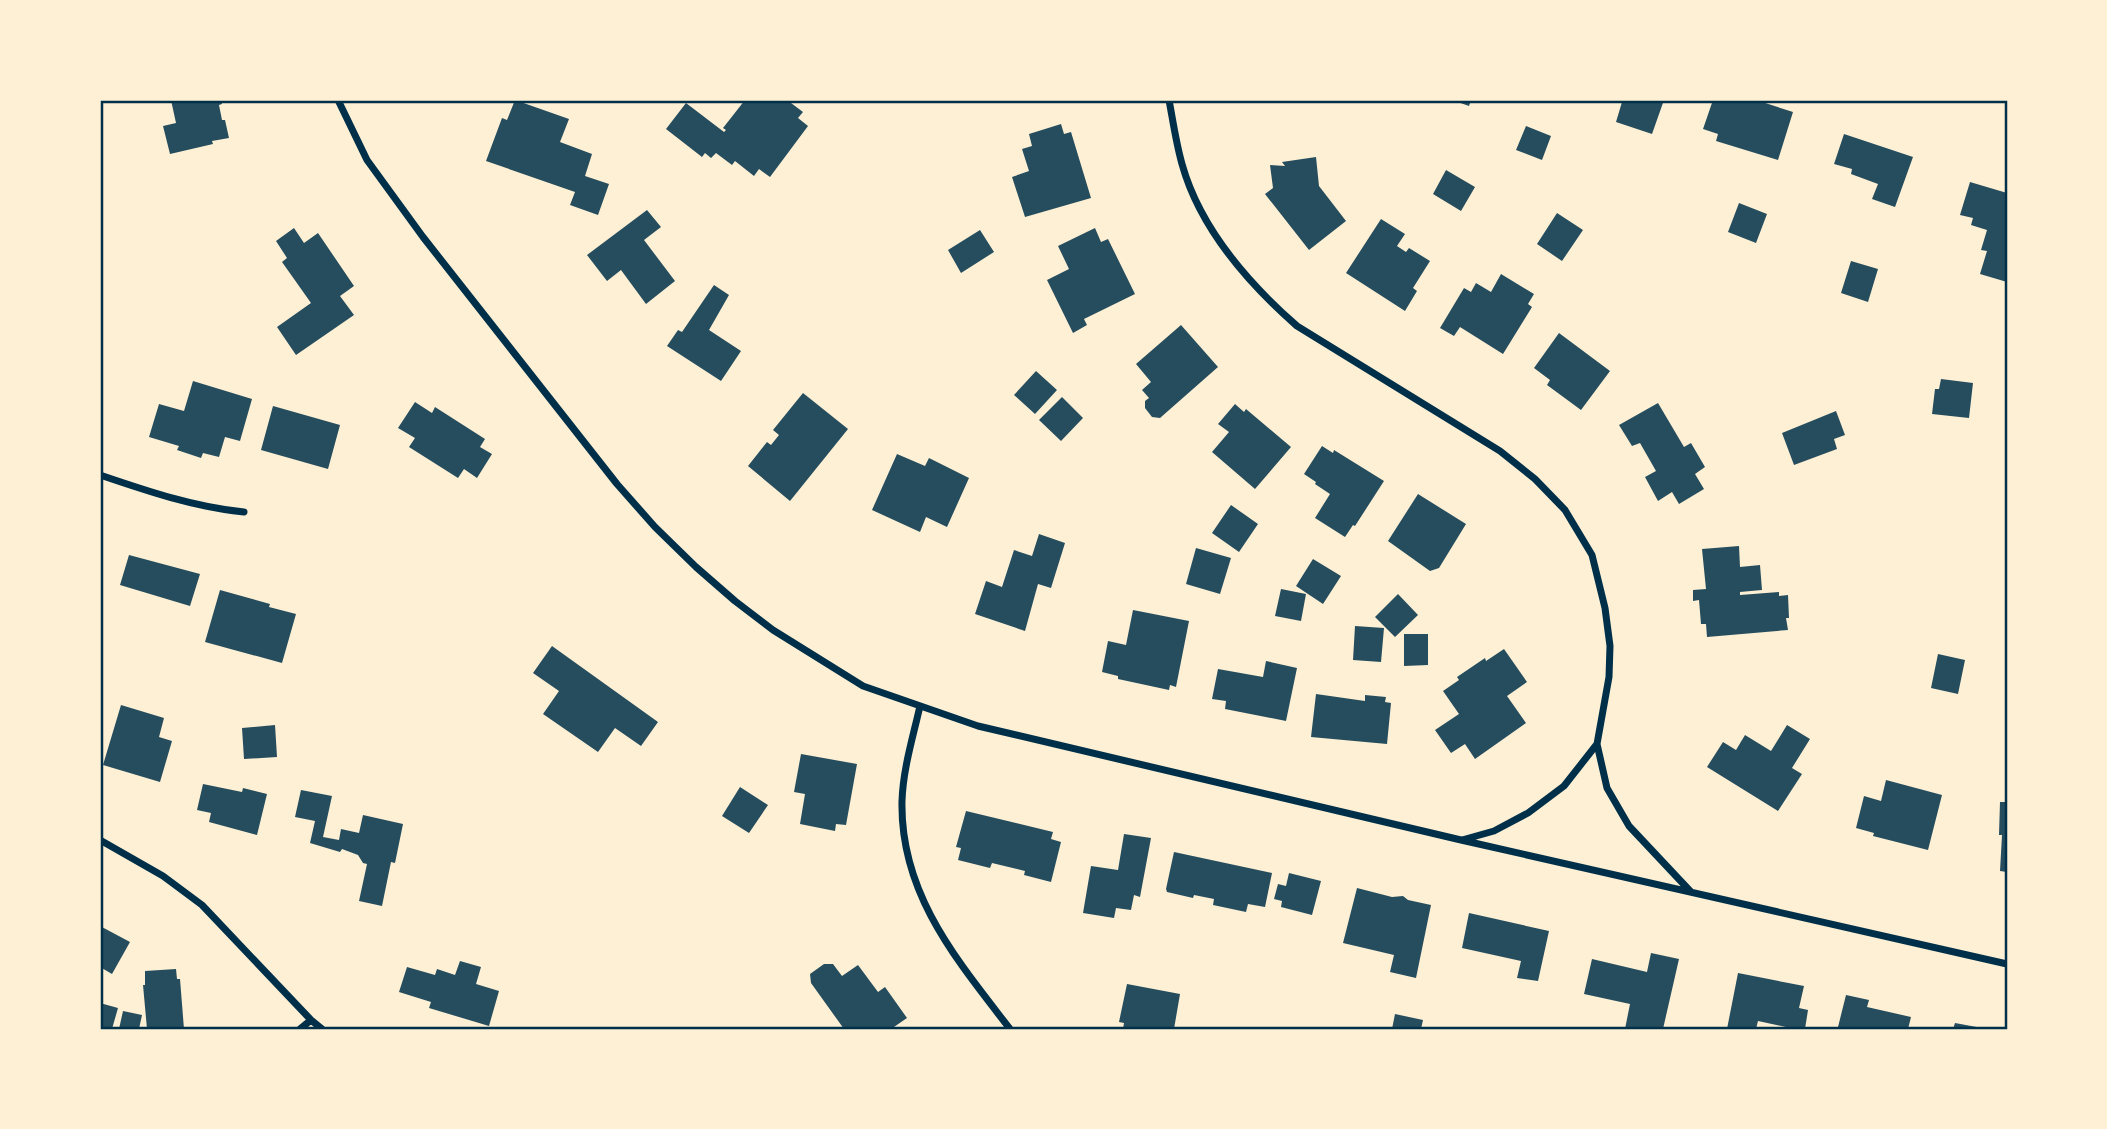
<svg xmlns="http://www.w3.org/2000/svg" width="2107" height="1129" font-family="Literata,serif">
<style>
.building{fill:#264d5e}
.lines{fill:none;stroke-linecap:round;stroke-linejoin:round}
.minor{stroke:#003049;stroke-width:7}
.neatline{fill:none;stroke:#003049;stroke-width:2.5}
</style>
<rect width="100%" height="100%" fill="#fdf0d5"/>
<path class="building" d="M171 100H221L222 104 219 105 222 120H225L229 138 212 141 213 144 170 154 163 126 176 123Z
M515 100 569 119 560 142 592 154 585 176 609 184 598 215 570 205 575 192 486 161 502 118 507 120Z
M745 100H787L803 112 798 118 808 126 770 177 759 169 754 176 735 161 732 165 716 153 711 158 705 153 702 157 666 129 686 103 724 132 726 130 723 128Z
M1452 100H1471L1469 106Z
M1617 100H1664L1652 134 1616 122 1622 102Z
M1713 100H1756L1793 112 1778 160 1716 141 1718 134 1703 129Z
M1061 124 1064 134 1071 132 1091 198 1025 217 1012 177 1029 171 1022 149 1032 146 1029 134Z
M1526 126 1551 136 1542 160 1516 150Z
M1844 134 1913 157 1895 207 1872 199 1878 184 1851 174 1852 169 1834 164Z
M1316 157 1319 186 1346 221 1309 250 1265 194 1273 188 1270 165 1285 166 1282 162Z
M1446 170 1475 187 1461 211 1433 194Z
M1970 182 2007 193V282L1980 274 1987 251 1981 250 1987 230 1971 225 1973 218 1960 215Z
M1739 203 1767 214 1756 243 1728 232Z
M647 210 661 227 644 240 675 281 646 304 621 270 607 281 587 255Z
M1557 213 1583 230 1562 261 1537 244Z
M1381 219 1405 234 1397 246 1406 252 1409 248 1430 261 1413 288 1417 291 1405 311 1346 273Z
M294 228 304 243 318 233 354 286 340 296 354 315 296 355 277 327 311 303 282 262 287 258 276 241Z
M1095 228 1101 242 1108 239 1135 294 1084 319 1087 325 1073 333 1047 280 1069 269 1058 246Z
M980 230 994 252 961 273 948 250Z
M1851 261 1878 269 1868 302 1841 293Z
M1501 274 1534 294 1528 304 1532 307 1503 354 1460 327 1454 336 1440 328 1464 288 1471 292 1476 283 1491 292Z
M714 285 729 295 709 330 741 351 721 381 667 346 678 330 682 332Z
M1181 325 1218 367 1160 418 1152 417 1145 408V401L1149 398 1142 390 1151 382 1136 364Z
M1559 333 1610 371 1581 410 1547 385 1550 380 1534 368Z
M1036 371 1057 390 1035 414 1014 395Z
M1941 379 1973 383 1969 418 1932 414 1935 389H1939Z
M193 381 252 399 240 441 225 437 219 457 203 453 201 458 177 450 179 446 149 437 159 404 184 411Z
M803 393 848 429 790 501 748 466 767 442 771 445 779 435 773 430Z
M1062 397 1083 418 1061 441 1039 420Z
M415 402 432 413 435 407 485 439 480 447 492 454 477 478 464 469 458 478 409 447 415 438 398 428Z
M1658 403 1684 447 1691 443 1705 467 1695 474 1704 489 1679 504 1672 492 1658 501 1645 477 1656 471 1640 443 1632 446 1619 425Z
M1235 404 1244 412 1246 409 1291 447 1255 489 1212 452 1229 432 1218 424Z
M273 406 340 425 328 469 261 450Z
M1836 411 1845 435 1834 439 1837 449 1794 465 1782 433Z
M1322 446 1333 453 1334 450 1384 481 1355 526 1353 525 1345 537 1315 518 1330 494 1315 484 1316 482 1304 474Z
M897 454 925 466 929 458 969 478 947 527 926 517 920 532 872 510Z
M1418 494 1466 524 1439 568 1430 571 1388 541Z
M1231 505 1258 524 1239 552 1212 533Z
M1039 534 1065 543 1051 588 1038 584 1025 631 975 614 986 581 1002 587 1014 550 1032 556Z
M1739 546 1740 567 1760 565 1762 590 1740 592V595L1779 592V596L1788 595 1789 618H1786L1788 630 1707 637 1706 624H1701L1699 600 1693 601V590L1706 589 1702 549Z
M1196 548 1231 558 1220 594 1186 584Z
M129 555 200 574 190 606 120 585Z
M1313 559 1341 576 1323 604 1296 586Z
M1281 589 1306 594 1301 621 1275 616Z
M220 590 270 604 269 607 296 614 282 663 205 642Z
M1398 594 1418 615 1395 637 1375 617Z
M1133 610 1189 621 1176 687 1170 685 1169 690 1118 679V676L1102 672 1108 641 1126 645Z
M1355 626 1384 628 1381 662 1353 660Z
M1404 634H1428V665L1404 666Z
M552 646 658 722 641 746 615 728 598 752 543 714 559 691 533 673Z
M1504 649 1527 682 1507 696 1526 723 1475 759 1465 744 1451 753 1435 730 1459 714 1443 691 1459 680 1457 677 1485 658 1486 661Z
M1938 654 1965 660 1958 694 1931 688Z
M1266 661 1297 668 1286 721 1225 709 1226 701 1212 699 1218 669 1263 677Z
M1316 694 1365 701V695L1386 697 1385 702 1391 703 1387 744 1311 737Z
M121 705 164 718 159 737 172 741 160 782 103 765Z
M275 725 277 757 244 759 242 728Z
M1787 725 1810 739 1792 768 1802 774 1778 811 1707 767 1723 742 1736 750 1745 735 1771 751Z
M801 754 857 764 846 825 836 824 835 831 800 824 805 794 794 792Z
M1886 780 1942 795 1928 850 1873 836 1874 833 1856 828 1864 796 1881 801Z
M203 784 242 792 243 788 267 794 257 835 209 822 211 813 197 810Z
M740 787 768 805 749 833 722 816Z
M301 790 332 796 323 837 339 840 341 829 359 833 363 815 403 824 395 863 391 862 382 906 359 901 367 864 363 863 358 855 342 849 340 852 310 843 315 821 295 817Z
M2000 802H2007V872L2000 871 2002 835H1999Z
M966 811 1053 832 1051 839 1061 842 1051 882 1024 875 1025 871 992 863 990 868 958 860 961 848 956 847Z
M1124 834 1151 838 1140 897 1134 895 1131 910 1116 908 1114 918 1083 913 1091 866 1118 870Z
M1174 852 1272 873 1265 907 1248 904 1246 912 1213 905 1214 899 1194 895 1193 898 1167 892 1166 889Z
M1289 873 1321 881 1312 915 1281 907 1282 901 1274 899 1278 884 1286 886Z
M1357 888 1392 897 1403 896 1408 900 1431 905 1416 978 1390 972 1394 955 1343 943Z
M1469 913 1549 931 1538 981 1517 978 1521 961 1462 948Z
M100 926 130 942 112 974 100 967Z
M1651 953 1679 959 1663 1029H1625L1630 1004 1584 994 1592 959 1647 972Z
M460 961 481 967 476 984 499 991 489 1026 429 1008 431 1002 399 992 407 967 435 975 437 969 455 975Z
M824 964H833L842 976 858 965 878 992 885 987 907 1018 891 1029H844L811 983 810 974Z
M176 969 177 979H180L184 1029H147L143 985H145V971Z
M1738 973 1804 986 1799 1008 1808 1010 1805 1029H1795L1758 1021 1756 1029H1727Z
M1127 984 1180 994 1174 1029H1123L1124 1023 1119 1022Z
M1846 995 1869 1000 1867 1007 1911 1017 1908 1029H1842L1838 1027Z
M100 1003 118 1008 112 1029 100 1028Z
M123 1011 142 1015 139 1029H119Z
M1395 1014 1423 1020 1421 1029H1392Z
M1955 1023 1982 1028V1029H1953Z"/>
<g class="lines">
<path class="minor" d="M338 100 367 160 423 237 617 484 655 527 696 567 735 601 773 630 863 686 978 726 1461 840 2007 964
M1169 100C1173 121 1176 143 1182 164 1200 229 1248 283 1297 326L1500 451 1535 479 1565 510 1592 555 1605 608 1610 646 1609 677 1597 744 1607 788 1629 826 1691 892
M100 475C147 491 194 507 244 512
M920 706C913 737 903 769 902 801 900 894 957 960 1010 1029
M100 840 163 876 202 905 311 1020 322 1029
M1462 840 1494 831 1528 813 1564 786 1597 744
M300 1029 311 1020"/>
</g>
<rect width="2107" height="1129" fill="none" stroke="#fdf0d5" stroke-width="203"/>
<rect x="102" y="102" width="1904" height="926" class="neatline"/>
</svg>
